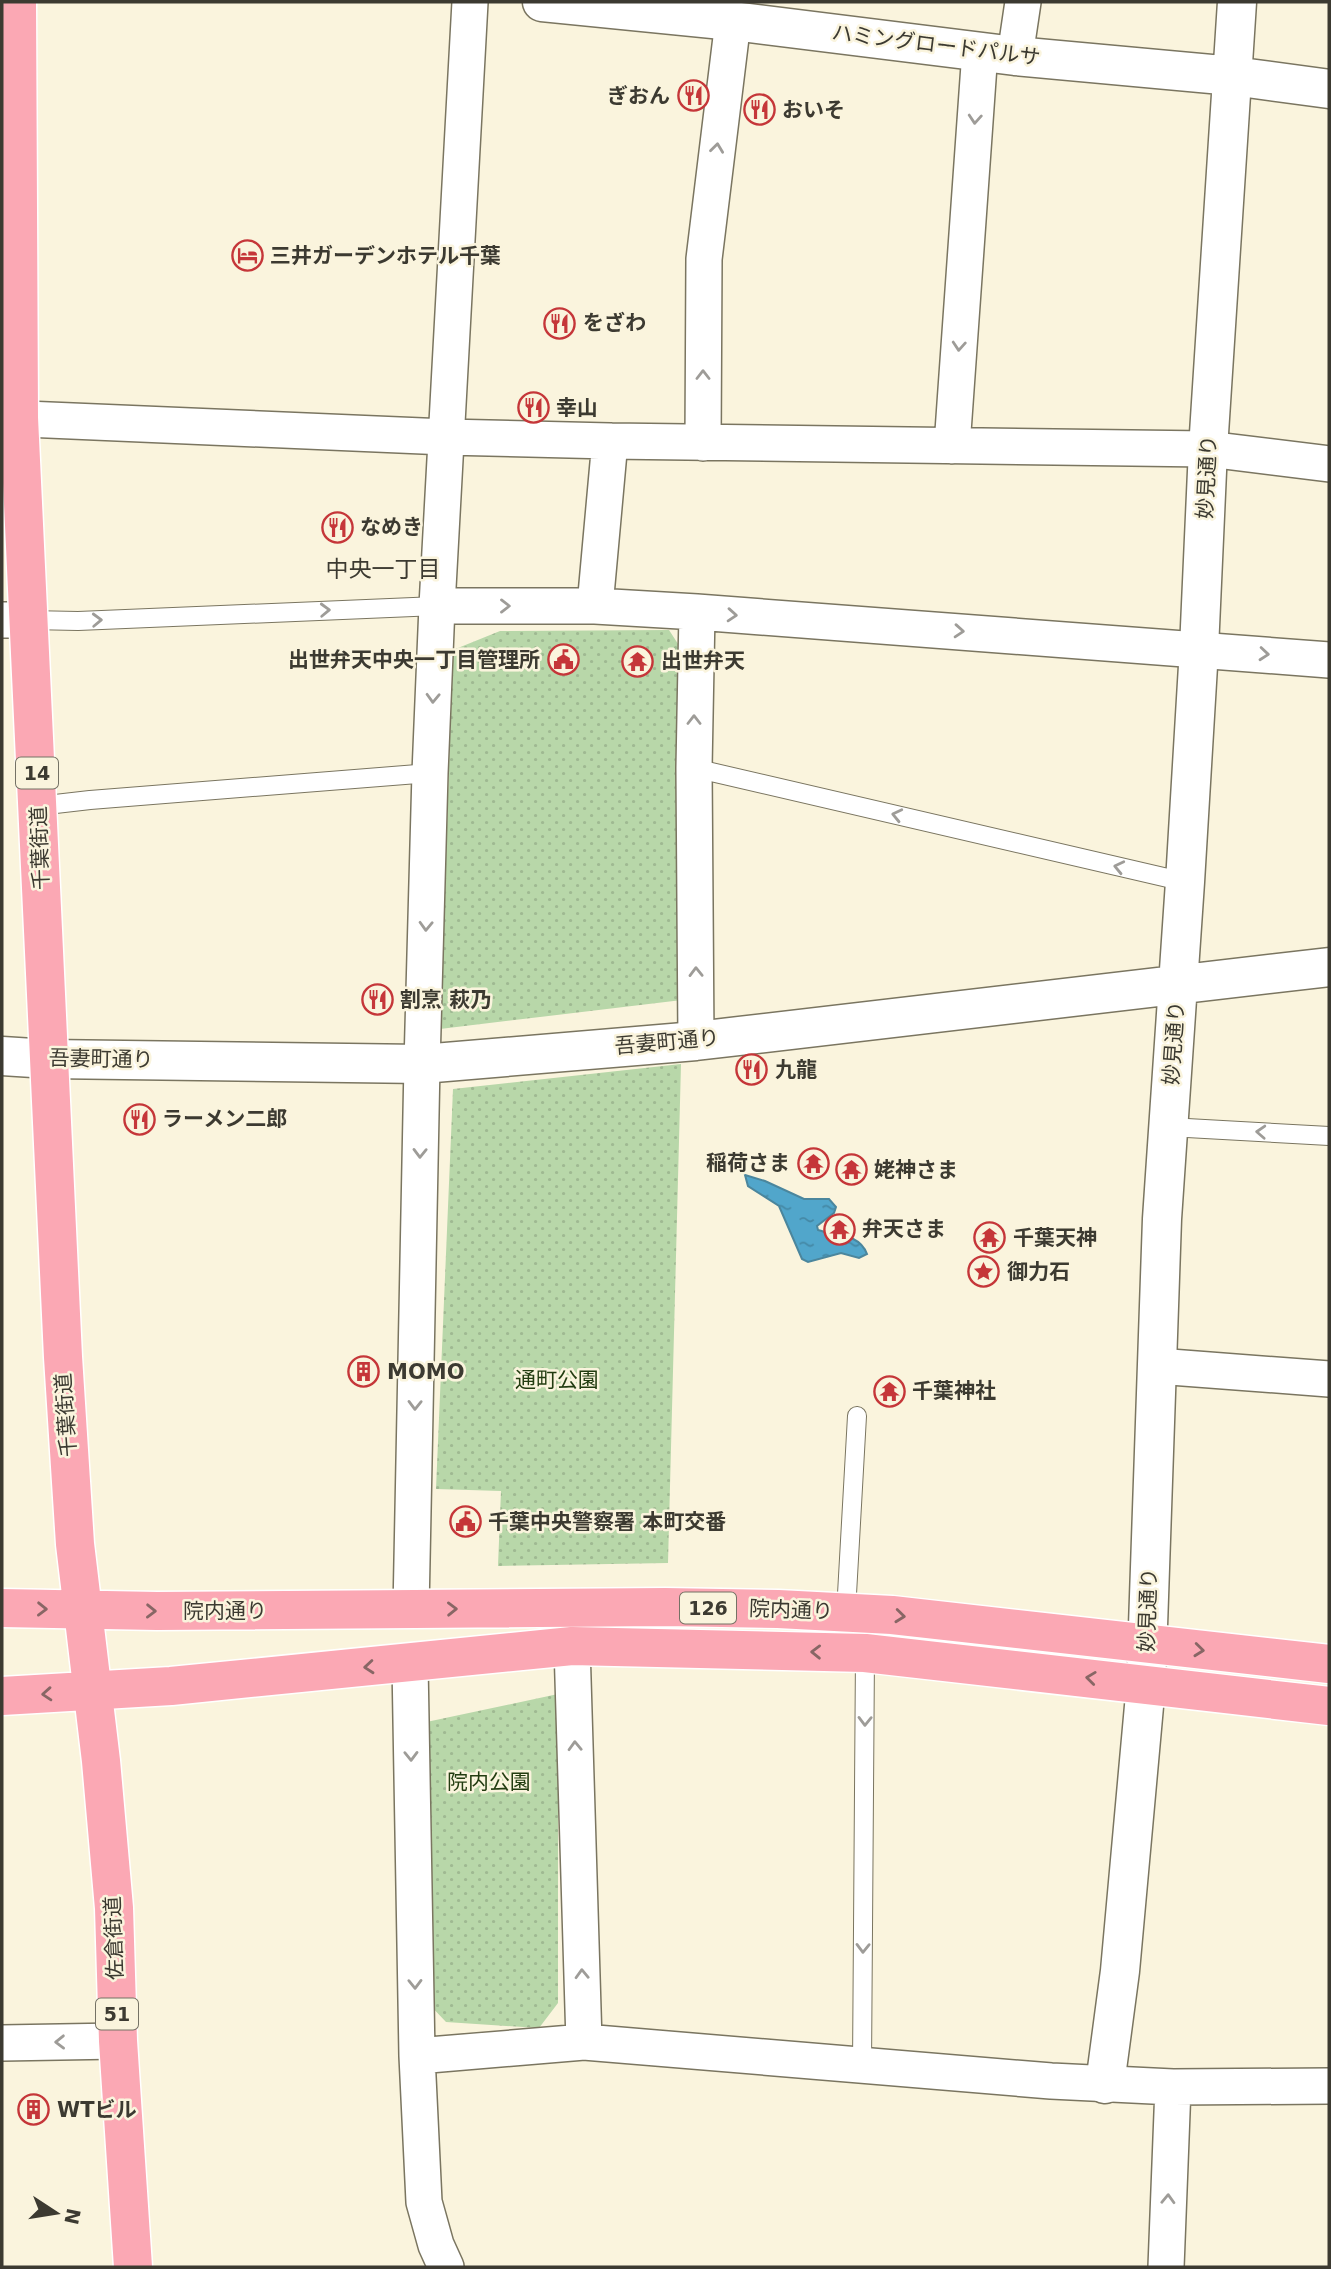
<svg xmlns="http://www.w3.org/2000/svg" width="1331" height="2269" font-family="'DejaVu Sans','Noto Sans JP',sans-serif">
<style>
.grass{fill:url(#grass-dots)}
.water{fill:url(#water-ripples);stroke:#4b869d;stroke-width:2}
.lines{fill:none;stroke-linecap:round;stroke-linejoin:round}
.lane-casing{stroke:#7a7560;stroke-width:20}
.street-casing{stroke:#7a7560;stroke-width:38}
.secondary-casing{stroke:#7a7560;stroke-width:41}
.highway-casing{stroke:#fff;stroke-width:41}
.lane{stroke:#fff;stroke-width:18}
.street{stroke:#fff;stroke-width:35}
.secondary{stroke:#fff;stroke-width:38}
.highway{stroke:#fba8b4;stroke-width:38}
.oneway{stroke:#9e9c98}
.oneway2{stroke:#886665}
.labels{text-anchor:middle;stroke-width:5;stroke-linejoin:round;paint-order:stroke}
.shield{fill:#faf4dd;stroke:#757265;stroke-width:2}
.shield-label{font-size:19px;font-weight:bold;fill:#3c3a31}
.street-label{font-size:21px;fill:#3c3a31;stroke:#faf4dd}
.poi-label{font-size:21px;font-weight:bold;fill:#3c3a31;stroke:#faf4dd;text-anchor:start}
.park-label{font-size:21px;fill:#223c10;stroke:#faf4dd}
.neighbourhood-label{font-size:23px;fill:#3c3a31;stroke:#faf4dd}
</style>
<defs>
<pattern id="grass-dots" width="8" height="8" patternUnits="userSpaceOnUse" patternTransform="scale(1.75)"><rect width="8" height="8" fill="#b8d7a9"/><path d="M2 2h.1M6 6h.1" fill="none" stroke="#9fb992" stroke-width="1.8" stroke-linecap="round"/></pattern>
<pattern id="water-ripples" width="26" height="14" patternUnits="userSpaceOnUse" patternTransform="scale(1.75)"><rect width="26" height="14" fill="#51a6cb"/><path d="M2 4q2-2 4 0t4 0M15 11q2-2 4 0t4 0" fill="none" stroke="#4488a5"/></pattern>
</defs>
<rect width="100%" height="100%" fill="#faf4dd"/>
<path class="grass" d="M669 630 682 650V1000L440 1029 453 650 500 631Z
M681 1064 668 1563 498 1566 501 1491 436 1489 453 1089Z
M558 1694V2003L539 2028 446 2022 428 2003 417 1724Z"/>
<path class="water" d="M745 1175 765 1181 804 1199H829L836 1207 834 1213 817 1226 818 1230C836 1236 859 1233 867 1254L859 1258 841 1253 808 1262 802 1259 779 1206 748 1186Z"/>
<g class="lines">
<defs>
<path id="lane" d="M29 620 78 621 437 606
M694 768 1185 882
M38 806 90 800 430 773
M1169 1127 1329 1136
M846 1612 857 1416
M862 2066 865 1653"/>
<path id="street" d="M1015 56 1023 2
M2 418 446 437 610 441 1208 449 1329 464
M703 443 704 259 733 21
M952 446 980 51
M437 606H595L697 612 1329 660
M595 606 610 441
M2 620H29
M696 1041 694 768 697 612
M1157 1366 1329 1379
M411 1610 422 1064 430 773 437 606 470 2
M572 1646 584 2042
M410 1664 417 2056 424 2202 436 2245 446 2267
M2 2043 118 2041
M417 2056 584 2042 1051 2081 1173 2087 1329 2086
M1166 2267 1173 2087"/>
<path id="secondary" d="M542 2 733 21 1015 56 1233 76 1329 89
M2 1056 49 1059 422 1064 696 1041 1329 967
M1105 2084 1120 1971 1146 1684 1162 1219 1185 882 1199 649 1208 449 1237 2"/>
<path id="highway" d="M17 2 19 418 63 1357 75 1544 101 1761 114 1908 118 2041 133 2267
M2 1608 157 1611 665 1607 778 1609 892 1615 1329 1664
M2 1696 171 1686 572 1646 865 1653 1329 1706"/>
</defs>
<use href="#lane" class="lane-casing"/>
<use href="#street" class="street-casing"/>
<use href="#secondary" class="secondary-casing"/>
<use href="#highway" class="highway-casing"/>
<use href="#lane" class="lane"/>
<use href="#street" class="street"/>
<use href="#secondary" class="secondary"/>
<use href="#highway" class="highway"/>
</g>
<defs><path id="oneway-chevron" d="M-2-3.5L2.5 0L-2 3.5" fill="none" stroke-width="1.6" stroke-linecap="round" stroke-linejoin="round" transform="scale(1.75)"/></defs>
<g class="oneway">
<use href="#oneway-chevron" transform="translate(975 119) rotate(94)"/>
<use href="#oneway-chevron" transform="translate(717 148) rotate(-83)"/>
<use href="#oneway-chevron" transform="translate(959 346) rotate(94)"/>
<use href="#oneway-chevron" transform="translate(703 375) rotate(-90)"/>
<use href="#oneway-chevron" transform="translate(505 606)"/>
<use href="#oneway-chevron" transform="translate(325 610) rotate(-2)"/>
<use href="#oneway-chevron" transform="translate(732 615) rotate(4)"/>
<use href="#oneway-chevron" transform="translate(97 620) rotate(-2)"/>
<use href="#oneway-chevron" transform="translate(959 631) rotate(4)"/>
<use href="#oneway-chevron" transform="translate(1264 654) rotate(5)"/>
<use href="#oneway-chevron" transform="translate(433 698) rotate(92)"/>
<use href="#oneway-chevron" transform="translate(694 720) rotate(-90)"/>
<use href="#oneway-chevron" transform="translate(897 815) rotate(-167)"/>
<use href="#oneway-chevron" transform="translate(1119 867) rotate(-167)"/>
<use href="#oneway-chevron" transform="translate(426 926) rotate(92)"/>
<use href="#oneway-chevron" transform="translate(696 972) rotate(-91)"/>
<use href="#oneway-chevron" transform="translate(1261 1132) rotate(-177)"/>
<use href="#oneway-chevron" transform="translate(420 1153) rotate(91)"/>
<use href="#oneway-chevron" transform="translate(415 1405) rotate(91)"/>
<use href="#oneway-chevron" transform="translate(865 1721) rotate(91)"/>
<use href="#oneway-chevron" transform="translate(575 1746) rotate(-92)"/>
<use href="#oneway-chevron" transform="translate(411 1756) rotate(89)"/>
<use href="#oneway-chevron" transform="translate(863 1948) rotate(91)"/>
<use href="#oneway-chevron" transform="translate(582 1974) rotate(-92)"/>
<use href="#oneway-chevron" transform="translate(415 1984) rotate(89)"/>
<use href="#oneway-chevron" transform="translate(60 2042) rotate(179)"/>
<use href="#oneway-chevron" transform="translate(1168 2199) rotate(-88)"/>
</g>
<g class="oneway2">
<use href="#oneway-chevron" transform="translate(42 1609) rotate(1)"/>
<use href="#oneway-chevron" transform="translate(452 1609) rotate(-1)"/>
<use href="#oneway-chevron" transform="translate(151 1611) rotate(1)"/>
<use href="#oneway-chevron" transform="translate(900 1616) rotate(6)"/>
<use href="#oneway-chevron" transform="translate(1199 1650) rotate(6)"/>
<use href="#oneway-chevron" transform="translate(816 1652) rotate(-179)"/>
<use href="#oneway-chevron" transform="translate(369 1667) rotate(175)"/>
<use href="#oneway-chevron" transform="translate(1091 1678) rotate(-173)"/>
<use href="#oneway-chevron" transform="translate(47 1694) rotate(176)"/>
</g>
<defs>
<symbol id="restaurant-ring" viewBox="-11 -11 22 22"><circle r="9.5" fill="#faf4dd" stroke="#c53639" stroke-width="1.5"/><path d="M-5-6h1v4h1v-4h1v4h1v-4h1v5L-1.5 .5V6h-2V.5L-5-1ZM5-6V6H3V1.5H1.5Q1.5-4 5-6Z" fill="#c53639"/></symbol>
<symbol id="hotel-ring" viewBox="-11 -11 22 22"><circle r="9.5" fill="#faf4dd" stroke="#c53639" stroke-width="1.5"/><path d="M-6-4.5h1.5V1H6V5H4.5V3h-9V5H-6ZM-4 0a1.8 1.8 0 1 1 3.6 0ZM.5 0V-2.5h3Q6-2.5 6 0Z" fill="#c53639"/></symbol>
<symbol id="civic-ring" viewBox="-11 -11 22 22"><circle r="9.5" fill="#faf4dd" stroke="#c53639" stroke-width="1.5"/><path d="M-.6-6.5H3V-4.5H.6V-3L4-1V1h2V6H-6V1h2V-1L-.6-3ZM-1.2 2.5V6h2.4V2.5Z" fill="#c53639"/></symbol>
<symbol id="temple-ring" viewBox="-11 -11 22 22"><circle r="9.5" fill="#faf4dd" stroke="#c53639" stroke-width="1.5"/><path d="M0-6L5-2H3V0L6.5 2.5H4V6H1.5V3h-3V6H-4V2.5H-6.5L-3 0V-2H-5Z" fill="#c53639"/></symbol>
<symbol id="sight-ring" viewBox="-11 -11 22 22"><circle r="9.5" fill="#faf4dd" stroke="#c53639" stroke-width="1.5"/><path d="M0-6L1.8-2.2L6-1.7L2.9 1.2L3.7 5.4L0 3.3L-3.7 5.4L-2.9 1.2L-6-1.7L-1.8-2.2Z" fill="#c53639"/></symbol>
<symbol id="building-ring" viewBox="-11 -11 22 22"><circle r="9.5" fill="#faf4dd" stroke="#c53639" stroke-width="1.5"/><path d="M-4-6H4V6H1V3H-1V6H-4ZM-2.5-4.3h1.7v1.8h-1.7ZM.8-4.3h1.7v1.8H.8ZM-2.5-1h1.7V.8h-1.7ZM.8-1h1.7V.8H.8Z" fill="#c53639"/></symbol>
</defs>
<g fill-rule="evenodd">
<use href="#restaurant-ring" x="676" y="78" width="35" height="35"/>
<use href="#restaurant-ring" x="742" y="92" width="35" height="35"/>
<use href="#hotel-ring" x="230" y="238" width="35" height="35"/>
<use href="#restaurant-ring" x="542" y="306" width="35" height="35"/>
<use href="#restaurant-ring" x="516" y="390" width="35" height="35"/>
<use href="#restaurant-ring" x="320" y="510" width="35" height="35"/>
<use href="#civic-ring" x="546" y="642" width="35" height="35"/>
<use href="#temple-ring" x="620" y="644" width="35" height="35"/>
<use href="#restaurant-ring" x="360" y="982" width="35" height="35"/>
<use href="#restaurant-ring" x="734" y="1052" width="35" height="35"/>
<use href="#restaurant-ring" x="122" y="1102" width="35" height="35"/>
<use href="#temple-ring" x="796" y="1146" width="35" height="35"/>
<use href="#temple-ring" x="834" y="1152" width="35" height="35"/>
<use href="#temple-ring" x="822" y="1212" width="35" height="35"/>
<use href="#temple-ring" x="972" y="1220" width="35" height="35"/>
<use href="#sight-ring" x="966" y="1254" width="35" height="35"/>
<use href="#building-ring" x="346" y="1354" width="35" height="35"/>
<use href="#temple-ring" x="872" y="1374" width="35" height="35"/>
<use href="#civic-ring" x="448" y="1504" width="35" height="35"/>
<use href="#building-ring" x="16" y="2092" width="35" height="35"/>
</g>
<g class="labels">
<g class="shield">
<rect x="16" y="757.5" width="42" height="31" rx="5"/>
<rect x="680" y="1592.5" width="56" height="31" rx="5"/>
<rect x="96" y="1998.5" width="42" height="31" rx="5"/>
</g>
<g class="shield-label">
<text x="37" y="780">14</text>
<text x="708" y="1615">126</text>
<text x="117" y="2021">51</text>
</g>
<g class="street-label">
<text transform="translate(936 45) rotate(7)" y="7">ハミングロードパルサ</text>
<text transform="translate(1207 477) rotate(-87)" y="7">妙見通り</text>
<text transform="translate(40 848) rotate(-92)" y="7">千葉街道</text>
<text transform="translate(667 1042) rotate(-5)" y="7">吾妻町通り</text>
<text transform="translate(1174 1043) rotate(-86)" y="7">妙見通り</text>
<text transform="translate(101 1059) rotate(1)" y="7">吾妻町通り</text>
<text transform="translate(66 1415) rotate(-94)" y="7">千葉街道</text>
<text transform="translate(791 1610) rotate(2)" y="7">院内通り</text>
<text transform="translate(1148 1610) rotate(-88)" y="7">妙見通り</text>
<text x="225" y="1618">院内通り</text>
<text transform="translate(114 1938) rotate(-92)" y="7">佐倉街道</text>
</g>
<g class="poi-label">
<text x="670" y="103" text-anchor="end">ぎおん</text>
<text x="782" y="117">おいそ</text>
<text x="270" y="263">三井ガーデンホテル千葉</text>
<text x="583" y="330">をざわ</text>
<text x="556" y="415">幸山</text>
<text x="360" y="534">なめき</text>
<text x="540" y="667" text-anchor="end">出世弁天中央一丁目管理所</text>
<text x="661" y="668">出世弁天</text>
<text x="400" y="1007">割烹 萩乃</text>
<text x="775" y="1077">九龍</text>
<text x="162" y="1126">ラーメン二郎</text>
<text x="790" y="1170" text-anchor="end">稲荷さま</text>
<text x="874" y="1177">姥神さま</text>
<text x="862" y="1236">弁天さま</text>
<text x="1013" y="1245">千葉天神</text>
<text x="1007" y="1279">御力石</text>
<text x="387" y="1379">MOMO</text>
<text x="912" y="1398">千葉神社</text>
<text x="488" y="1529">千葉中央警察署 本町交番</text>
<text x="57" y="2117">WTビル</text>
</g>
<g class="park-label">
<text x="557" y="1387">通町公園</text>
<text x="489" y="1789">院内公園</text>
</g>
<g class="neighbourhood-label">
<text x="383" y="577">中央一丁目</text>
</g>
</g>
<rect width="1331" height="2269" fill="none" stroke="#3c3a31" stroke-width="7"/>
<g transform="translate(56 2213) rotate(102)" stroke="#faf4dd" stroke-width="5" paint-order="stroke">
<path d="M0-5L12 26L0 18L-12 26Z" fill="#3c3a31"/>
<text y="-10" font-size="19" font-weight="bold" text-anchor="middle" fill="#3c3a31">N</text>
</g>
</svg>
